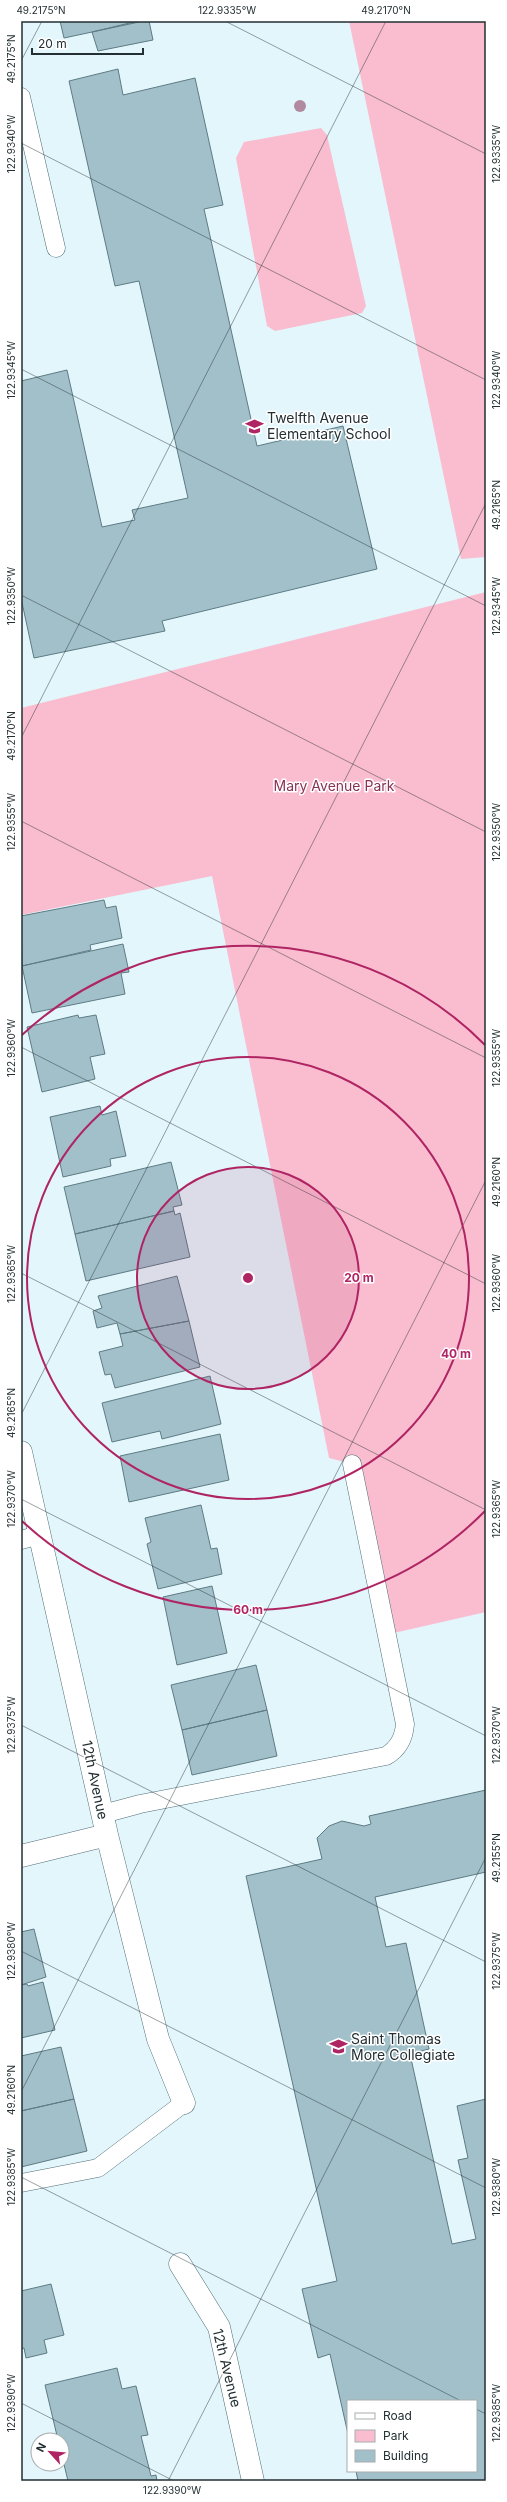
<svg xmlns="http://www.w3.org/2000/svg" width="507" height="2502" font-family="Inter,sans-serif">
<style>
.green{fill:#f9bdcf}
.building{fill:#a2c0ca;stroke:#5e7b84}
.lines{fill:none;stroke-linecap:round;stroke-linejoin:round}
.service-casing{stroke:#526e77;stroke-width:19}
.minor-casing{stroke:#526e77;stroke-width:23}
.service{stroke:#fff;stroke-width:18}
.minor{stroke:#fff;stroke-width:22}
.tree{fill:#b18aa0}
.ticks{fill:none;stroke:#232f33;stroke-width:1;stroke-opacity:0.45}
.ring{fill:none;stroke:#af2463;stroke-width:2}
.labels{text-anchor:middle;stroke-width:3;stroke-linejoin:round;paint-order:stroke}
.poi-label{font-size:14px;fill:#232f33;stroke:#fff;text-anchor:start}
.park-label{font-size:14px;fill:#883254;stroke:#fff}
.street-label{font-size:14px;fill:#232f33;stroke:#fff}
.centre{fill:#af2463;stroke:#fff;stroke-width:2}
.ring-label{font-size:12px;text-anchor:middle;font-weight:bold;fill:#af2463;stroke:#fff;stroke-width:3;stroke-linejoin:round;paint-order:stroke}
.neatline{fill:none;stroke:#232f33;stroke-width:1.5}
.ticks-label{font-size:10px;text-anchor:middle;fill:#232f33}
</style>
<rect width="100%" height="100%" fill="#e3f6fc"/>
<path class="green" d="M349 21H486V557L461 559Z
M321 128 327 135 366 306 362 313 275 331 267 326 236 158 244 142Z
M486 592V1612L385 1635 352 1464 329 1458 212 876 21 915V708Z"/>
<path class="building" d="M60 21H138L139 22 64 38Z
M138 21H149L153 40 98 51 92 32Z
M118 69 123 95 195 78 223 205 204 209 257 446 343 426 377 569 162 621 165 631 34 658 21 598V381L67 370 102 527 135 520 132 510 188 498 139 281 115 286 69 81Z
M104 900 106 908 116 906 122 938 90 945 91 950 22 966 21 916Z
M123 944 129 972 121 973 125 994 32 1013 22 966Z
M78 1015 79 1018 96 1015 105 1054 90 1057 95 1079 42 1092 27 1027Z
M100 1106 102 1115 116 1111 126 1156 110 1159 111 1166 63 1177 50 1117Z
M171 1162 182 1205 173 1207 174 1211 75 1234 64 1187Z
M174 1211 175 1215 180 1213 190 1257 86 1281 75 1234Z
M177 1276 189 1321 120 1334 117 1323 97 1328 93 1311 102 1308 98 1296Z
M189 1321 200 1367 115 1388 111 1374 105 1375 99 1352 123 1346 120 1334Z
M210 1376 221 1424 162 1439 160 1431 112 1442 102 1403Z
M220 1434 229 1480 129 1502 120 1456Z
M201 1505 211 1549 217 1548 222 1574 158 1589 147 1544 151 1542 145 1518Z
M212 1586 227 1653 177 1665 163 1597Z
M256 1665 267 1710 182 1730 171 1685Z
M267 1710 277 1756 192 1775 182 1730Z
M486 1790V1872L375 1897 386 1947 406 1943 429 2049 410 2054 452 2244 476 2239 458 2160 468 2158 457 2106 486 2099V2481H358L356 2471H476V2401H348V2434L330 2354 318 2358 302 2289 337 2281 246 1876 322 1859 317 1838 329 1826 342 1821 364 1826 371 1824 369 1816Z
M34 1929 46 1977 21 1985V1932Z
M43 1982 55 2030 21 2038V1985L27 1984 28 1986Z
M61 2047 74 2099 21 2111V2056Z
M74 2099 87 2151 21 2167V2111Z
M51 2284 64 2335 44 2340 47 2353 26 2358 24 2348 21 2349V2291Z
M117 2368 122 2389 136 2386 148 2435 141 2436 151 2476 156 2475 157 2481H68L62 2456V2440H58L45 2385Z"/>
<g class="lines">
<defs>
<path id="service" d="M21 97 56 248
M21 1540 39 1535
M103 1814 140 1804 386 1756C398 1749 404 1738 405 1724L352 1464
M21 2183 98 2168 184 2103"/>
<path id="minor" d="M21 1452 107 1835 158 2039 184 2103
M21 1856 107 1835
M180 2264 219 2327 253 2481"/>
</defs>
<use href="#service" class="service-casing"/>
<use href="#minor" class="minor-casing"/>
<use href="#service" class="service"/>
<use href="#minor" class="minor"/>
</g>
<circle class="tree" cx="300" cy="106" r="6"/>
<path class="ticks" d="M225 21 486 154M21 61 42 21M21 143 486 380M21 369 486 606M21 595 486 832M21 738 386 21M21 821 486 1058M21 1047 486 1284M21 1273 486 1510M21 1415 486 503M21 1499 486 1736M21 1725 486 1962M21 1951 486 2188M21 2092 486 1180M21 2177 461 2401M21 2403 174 2481M476 2409 486 2414M168 2481 486 1857"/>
<circle cx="248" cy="1278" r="111" fill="#af2463" fill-opacity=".12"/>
<g class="ring">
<circle cx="248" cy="1278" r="111"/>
<circle cx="248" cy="1278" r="221"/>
<path d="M485 1511A332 332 0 0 1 22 1521M22 1035A332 332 0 0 1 485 1045"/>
</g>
<defs>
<symbol id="school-bare" viewBox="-9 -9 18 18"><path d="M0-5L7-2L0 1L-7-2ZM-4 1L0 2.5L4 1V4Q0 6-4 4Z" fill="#af2463" stroke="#fff" stroke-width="2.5" paint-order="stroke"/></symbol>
</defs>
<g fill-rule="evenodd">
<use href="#school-bare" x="242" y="414" width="25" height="25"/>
<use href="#school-bare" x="326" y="2034" width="25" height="25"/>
</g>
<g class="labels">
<g class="poi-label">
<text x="267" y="423">Twelfth Avenue<tspan x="267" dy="16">Elementary School</tspan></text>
<text x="351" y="2044">Saint Thomas<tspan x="351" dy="16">More Collegiate</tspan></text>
</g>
<g class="park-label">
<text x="334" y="791">Mary Avenue Park</text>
</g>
<g class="street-label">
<text transform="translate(95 1780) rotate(78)" y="5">12th Avenue</text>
<text transform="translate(227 2368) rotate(76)" y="5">12th Avenue</text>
</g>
</g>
<circle cx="248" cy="1278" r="6" class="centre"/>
<g class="ring-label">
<text x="359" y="1282">20 m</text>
<text x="456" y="1358">40 m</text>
<text x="248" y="1614">60 m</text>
</g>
<rect width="507" height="2502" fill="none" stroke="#ffffff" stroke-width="44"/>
<rect x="347" y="2400" width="130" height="72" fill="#ffffff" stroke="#a7acad"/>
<rect x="355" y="2413" width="20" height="6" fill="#ffffff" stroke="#a7acad"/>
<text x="383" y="2420" font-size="12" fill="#232f33">Road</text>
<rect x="355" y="2430" width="20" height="12" fill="#f9bdcf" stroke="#a7acad"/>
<text x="383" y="2440" font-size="12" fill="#232f33">Park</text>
<rect x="355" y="2450" width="20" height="12" fill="#a2c0ca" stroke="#a7acad"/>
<text x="383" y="2460" font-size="12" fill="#232f33">Building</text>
<g transform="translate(50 2452) rotate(297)"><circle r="19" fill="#ffffff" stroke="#a7acad"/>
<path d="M0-3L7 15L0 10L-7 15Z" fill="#af2463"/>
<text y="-6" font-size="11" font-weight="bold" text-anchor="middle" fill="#232f33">N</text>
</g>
<path d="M32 48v6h111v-6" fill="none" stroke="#232f33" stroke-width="2"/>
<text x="38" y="48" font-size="12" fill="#232f33" stroke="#ffffff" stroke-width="3" paint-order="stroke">20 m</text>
<rect x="22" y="22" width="463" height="2458" class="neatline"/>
<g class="ticks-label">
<text x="41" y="14">49.2175°N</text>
<text x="227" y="14">122.9335°W</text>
<text x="386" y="14">49.2170°N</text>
<text transform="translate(11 59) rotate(-90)" y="4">49.2175°N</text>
<text transform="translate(11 144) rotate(-90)" y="4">122.9340°W</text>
<text transform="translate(496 154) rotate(-90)" y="4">122.9335°W</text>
<text transform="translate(11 370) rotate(-90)" y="4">122.9345°W</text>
<text transform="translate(496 380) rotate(-90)" y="4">122.9340°W</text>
<text transform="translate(496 505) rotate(-90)" y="4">49.2165°N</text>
<text transform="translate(11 596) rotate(-90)" y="4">122.9350°W</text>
<text transform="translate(496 606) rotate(-90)" y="4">122.9345°W</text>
<text transform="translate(11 736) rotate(-90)" y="4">49.2170°N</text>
<text transform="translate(11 822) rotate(-90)" y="4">122.9355°W</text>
<text transform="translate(496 832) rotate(-90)" y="4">122.9350°W</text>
<text transform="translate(11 1048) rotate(-90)" y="4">122.9360°W</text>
<text transform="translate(496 1058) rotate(-90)" y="4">122.9355°W</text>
<text transform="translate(496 1182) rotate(-90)" y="4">49.2160°N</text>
<text transform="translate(11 1274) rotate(-90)" y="4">122.9365°W</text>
<text transform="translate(496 1283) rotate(-90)" y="4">122.9360°W</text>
<text transform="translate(11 1413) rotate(-90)" y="4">49.2165°N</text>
<text transform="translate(11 1499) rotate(-90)" y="4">122.9370°W</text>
<text transform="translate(496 1509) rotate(-90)" y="4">122.9365°W</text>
<text transform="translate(11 1725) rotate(-90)" y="4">122.9375°W</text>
<text transform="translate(496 1735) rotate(-90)" y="4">122.9370°W</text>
<text transform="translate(496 1858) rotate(-90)" y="4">49.2155°N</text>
<text transform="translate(11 1951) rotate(-90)" y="4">122.9380°W</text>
<text transform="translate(496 1961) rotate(-90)" y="4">122.9375°W</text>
<text transform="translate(11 2090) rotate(-90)" y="4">49.2160°N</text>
<text transform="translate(11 2177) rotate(-90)" y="4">122.9385°W</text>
<text transform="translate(496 2187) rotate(-90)" y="4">122.9380°W</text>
<text transform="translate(11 2403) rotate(-90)" y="4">122.9390°W</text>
<text transform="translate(496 2413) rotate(-90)" y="4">122.9385°W</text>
<text x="172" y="2494">122.9390°W</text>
</g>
</svg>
